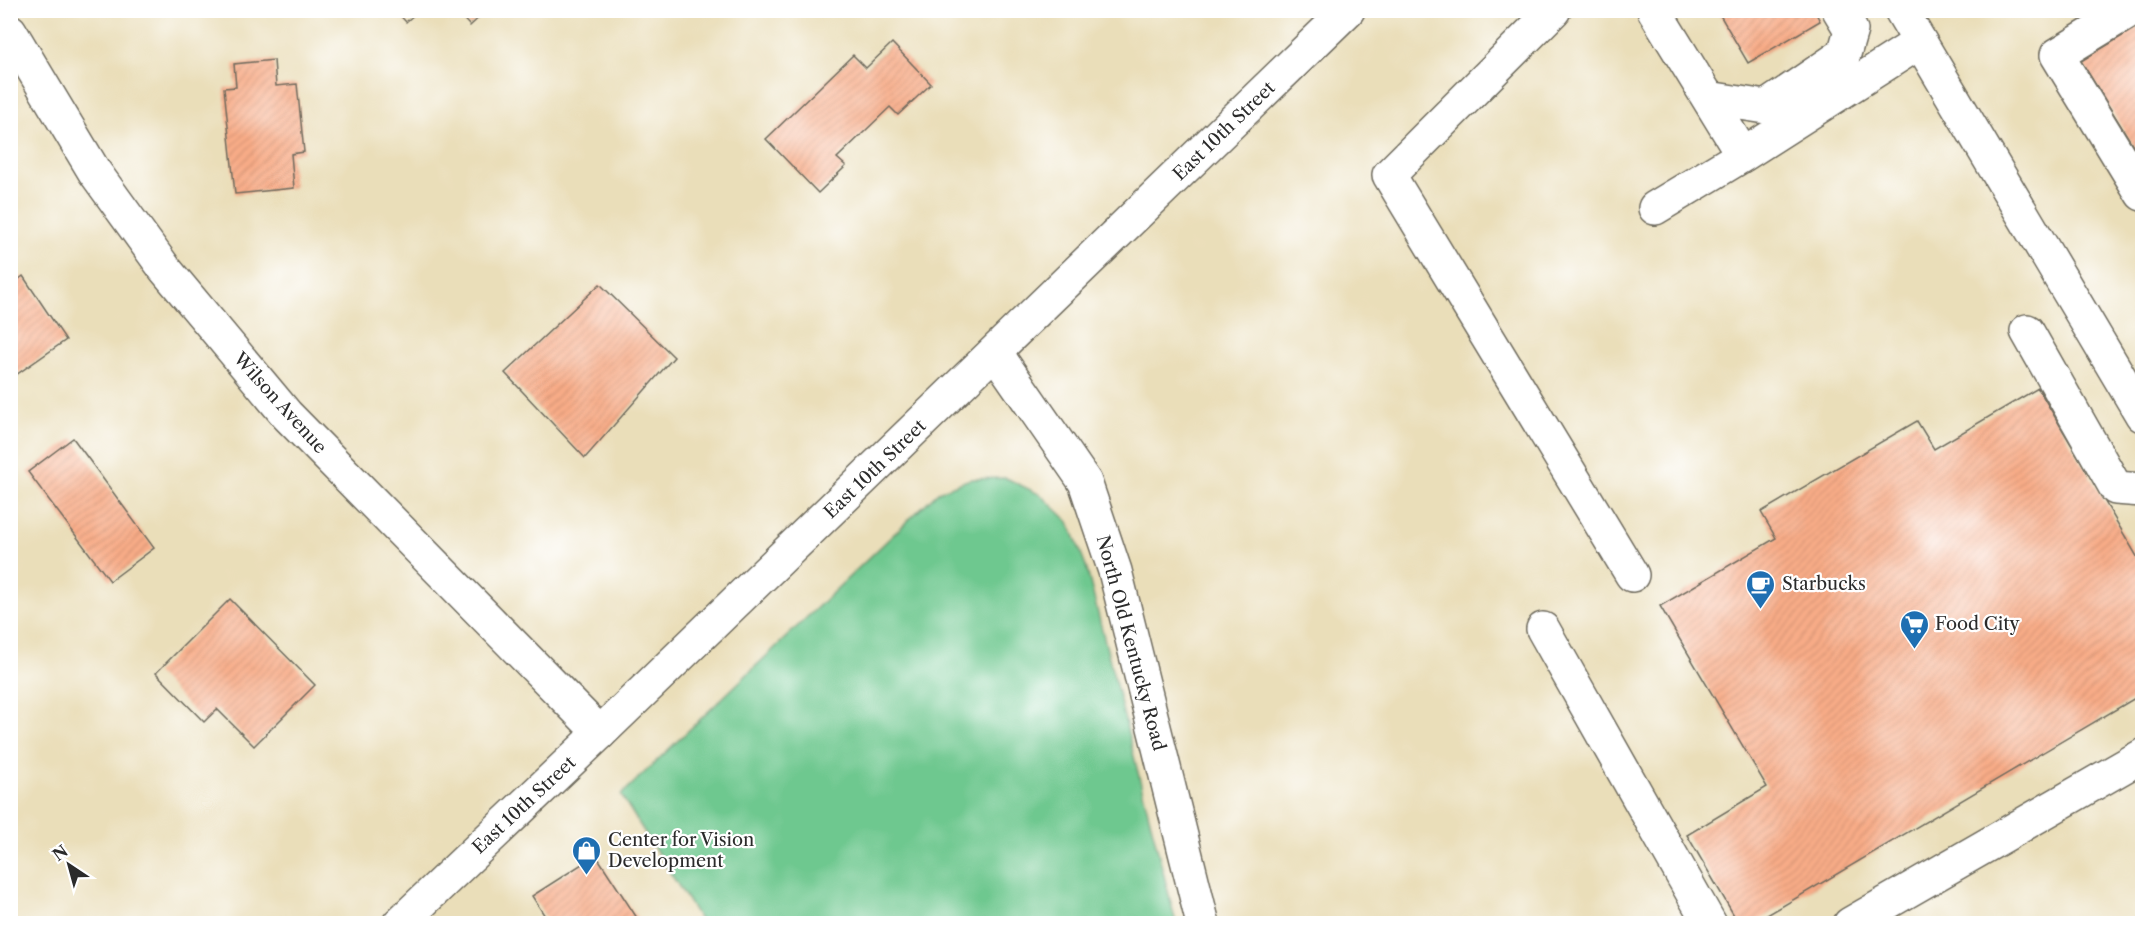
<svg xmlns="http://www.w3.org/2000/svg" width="2153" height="934" font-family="'Libre Caslon Text',serif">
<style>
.green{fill:#6ec88f;stroke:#4c7a5d;stroke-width:1.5}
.building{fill:url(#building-hatch)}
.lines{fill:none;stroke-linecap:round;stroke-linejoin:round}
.minor-casing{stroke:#6e6a5d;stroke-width:36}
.major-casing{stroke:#6e6a5d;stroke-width:36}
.minor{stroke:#fff;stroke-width:33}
.major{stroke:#fff;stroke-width:33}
.labels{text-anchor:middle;stroke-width:4.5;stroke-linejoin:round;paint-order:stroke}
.street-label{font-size:18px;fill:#2b2b2b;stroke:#fff}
.poi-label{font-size:18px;fill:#2b2b2b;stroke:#fff;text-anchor:start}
</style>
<defs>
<pattern id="building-hatch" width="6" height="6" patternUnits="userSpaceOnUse" patternTransform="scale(1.5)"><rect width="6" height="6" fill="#f8ac87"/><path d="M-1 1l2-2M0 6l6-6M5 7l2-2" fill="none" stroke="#d59475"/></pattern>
</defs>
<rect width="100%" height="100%" fill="#fff"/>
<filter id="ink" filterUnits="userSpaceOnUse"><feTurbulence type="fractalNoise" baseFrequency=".0167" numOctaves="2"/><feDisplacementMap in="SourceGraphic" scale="12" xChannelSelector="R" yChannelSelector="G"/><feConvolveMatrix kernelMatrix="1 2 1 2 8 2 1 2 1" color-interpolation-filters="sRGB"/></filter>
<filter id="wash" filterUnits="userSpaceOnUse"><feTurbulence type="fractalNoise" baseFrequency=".008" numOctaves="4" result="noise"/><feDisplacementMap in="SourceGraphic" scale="24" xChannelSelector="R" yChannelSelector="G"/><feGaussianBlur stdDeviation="1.35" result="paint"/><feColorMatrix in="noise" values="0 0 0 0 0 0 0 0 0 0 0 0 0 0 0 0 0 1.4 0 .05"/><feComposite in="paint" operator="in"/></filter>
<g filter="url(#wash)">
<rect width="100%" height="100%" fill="#eadeb9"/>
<path class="green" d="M1006 478 1041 495 1069 522 1086 566 1176 923H702L621 795 938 492 970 479Z"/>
<g id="blocks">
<path class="building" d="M395 10H419L406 22Z
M455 10H487L470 26Z
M1717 10H1814L1820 21 1748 63Z
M2142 24V160L2081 61Z
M892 43 931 84 898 115 890 107 837 158 846 166 818 193 766 139 853 55 866 68Z
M274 60 276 86 297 84 304 152 291 154 294 188 235 194 224 88 236 87 234 64Z
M23 276 66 340 10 379V286Z
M600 284 674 357 585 458 505 373Z
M2038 388 2142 565V694L1752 924H1739L1687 835 1767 787 1660 606 1776 538 1761 512 1917 421 1934 449Z
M73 438 154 548 110 581 28 472Z
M230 599 315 685 254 746 217 709 204 722 156 673Z
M596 855 641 924H550L532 896Z"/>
</g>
</g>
<g filter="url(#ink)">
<use href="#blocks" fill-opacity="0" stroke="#6e6a5d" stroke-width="1.5"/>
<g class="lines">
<defs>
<path id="minor" d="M1554 10 1389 175 1632 575
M1654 10 1743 155 1920 42
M1901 10 2142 415
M2131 10 2057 55 2142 194
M10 31 94 171 165 269 287 415 600 733
M1708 98 1766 107 1844 54 1851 30 1839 10
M1655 208 1743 155
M2027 331 2116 488 2142 490
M995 352 1085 482 1115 571 1203 924
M1543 629 1710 924
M1850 924 2142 756"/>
<path id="major" d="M399 924 600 733 1348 10"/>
</defs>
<use href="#minor" class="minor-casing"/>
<use href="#major" class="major-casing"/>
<use href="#minor" class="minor"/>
<use href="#major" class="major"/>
</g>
</g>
<defs>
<symbol id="cafe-pin" viewBox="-11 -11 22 30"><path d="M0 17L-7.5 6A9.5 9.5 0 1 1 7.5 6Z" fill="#1f6fb2" stroke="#fff"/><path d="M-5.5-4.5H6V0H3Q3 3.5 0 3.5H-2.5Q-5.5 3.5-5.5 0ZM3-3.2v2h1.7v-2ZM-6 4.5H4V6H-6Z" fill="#fff"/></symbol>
<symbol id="supermarket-pin" viewBox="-11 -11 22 30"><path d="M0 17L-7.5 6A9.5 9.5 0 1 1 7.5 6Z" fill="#1f6fb2" stroke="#fff"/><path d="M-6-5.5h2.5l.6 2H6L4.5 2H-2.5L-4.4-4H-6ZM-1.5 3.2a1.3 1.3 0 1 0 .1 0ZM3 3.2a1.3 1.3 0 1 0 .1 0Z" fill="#fff"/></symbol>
<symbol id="shop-pin" viewBox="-11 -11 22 30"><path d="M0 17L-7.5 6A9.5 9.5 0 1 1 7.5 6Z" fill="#1f6fb2" stroke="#fff"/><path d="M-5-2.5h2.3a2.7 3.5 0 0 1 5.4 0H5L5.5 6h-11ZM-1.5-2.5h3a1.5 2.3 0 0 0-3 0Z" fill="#fff"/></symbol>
</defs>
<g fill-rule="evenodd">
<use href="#cafe-pin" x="1744" y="568" width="33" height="45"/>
<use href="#supermarket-pin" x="1898" y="608" width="33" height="45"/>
<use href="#shop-pin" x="570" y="834" width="33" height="45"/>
</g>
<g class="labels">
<g class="street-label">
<text transform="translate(1224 131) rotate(-44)" y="6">East 10th Street</text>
<text transform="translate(280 403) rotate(48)" y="6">Wilson Avenue</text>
<text transform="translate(875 469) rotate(-44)" y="6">East 10th Street</text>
<text transform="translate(1131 643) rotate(75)" y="6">North Old Kentucky Road</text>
<text transform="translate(524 805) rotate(-43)" y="6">East 10th Street</text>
</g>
<g class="poi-label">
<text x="1782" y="590">Starbucks</text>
<text x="1935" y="630">Food City</text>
<text x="608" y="846">Center for Vision<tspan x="608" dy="21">Development</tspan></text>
</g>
</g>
<rect width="2153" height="934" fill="none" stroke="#fff" stroke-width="36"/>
<g transform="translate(69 865) rotate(324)" stroke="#ffffff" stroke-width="4.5" paint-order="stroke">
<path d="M0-4.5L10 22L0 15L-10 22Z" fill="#2b2b2b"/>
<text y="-9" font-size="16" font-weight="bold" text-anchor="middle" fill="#2b2b2b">N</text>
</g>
</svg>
